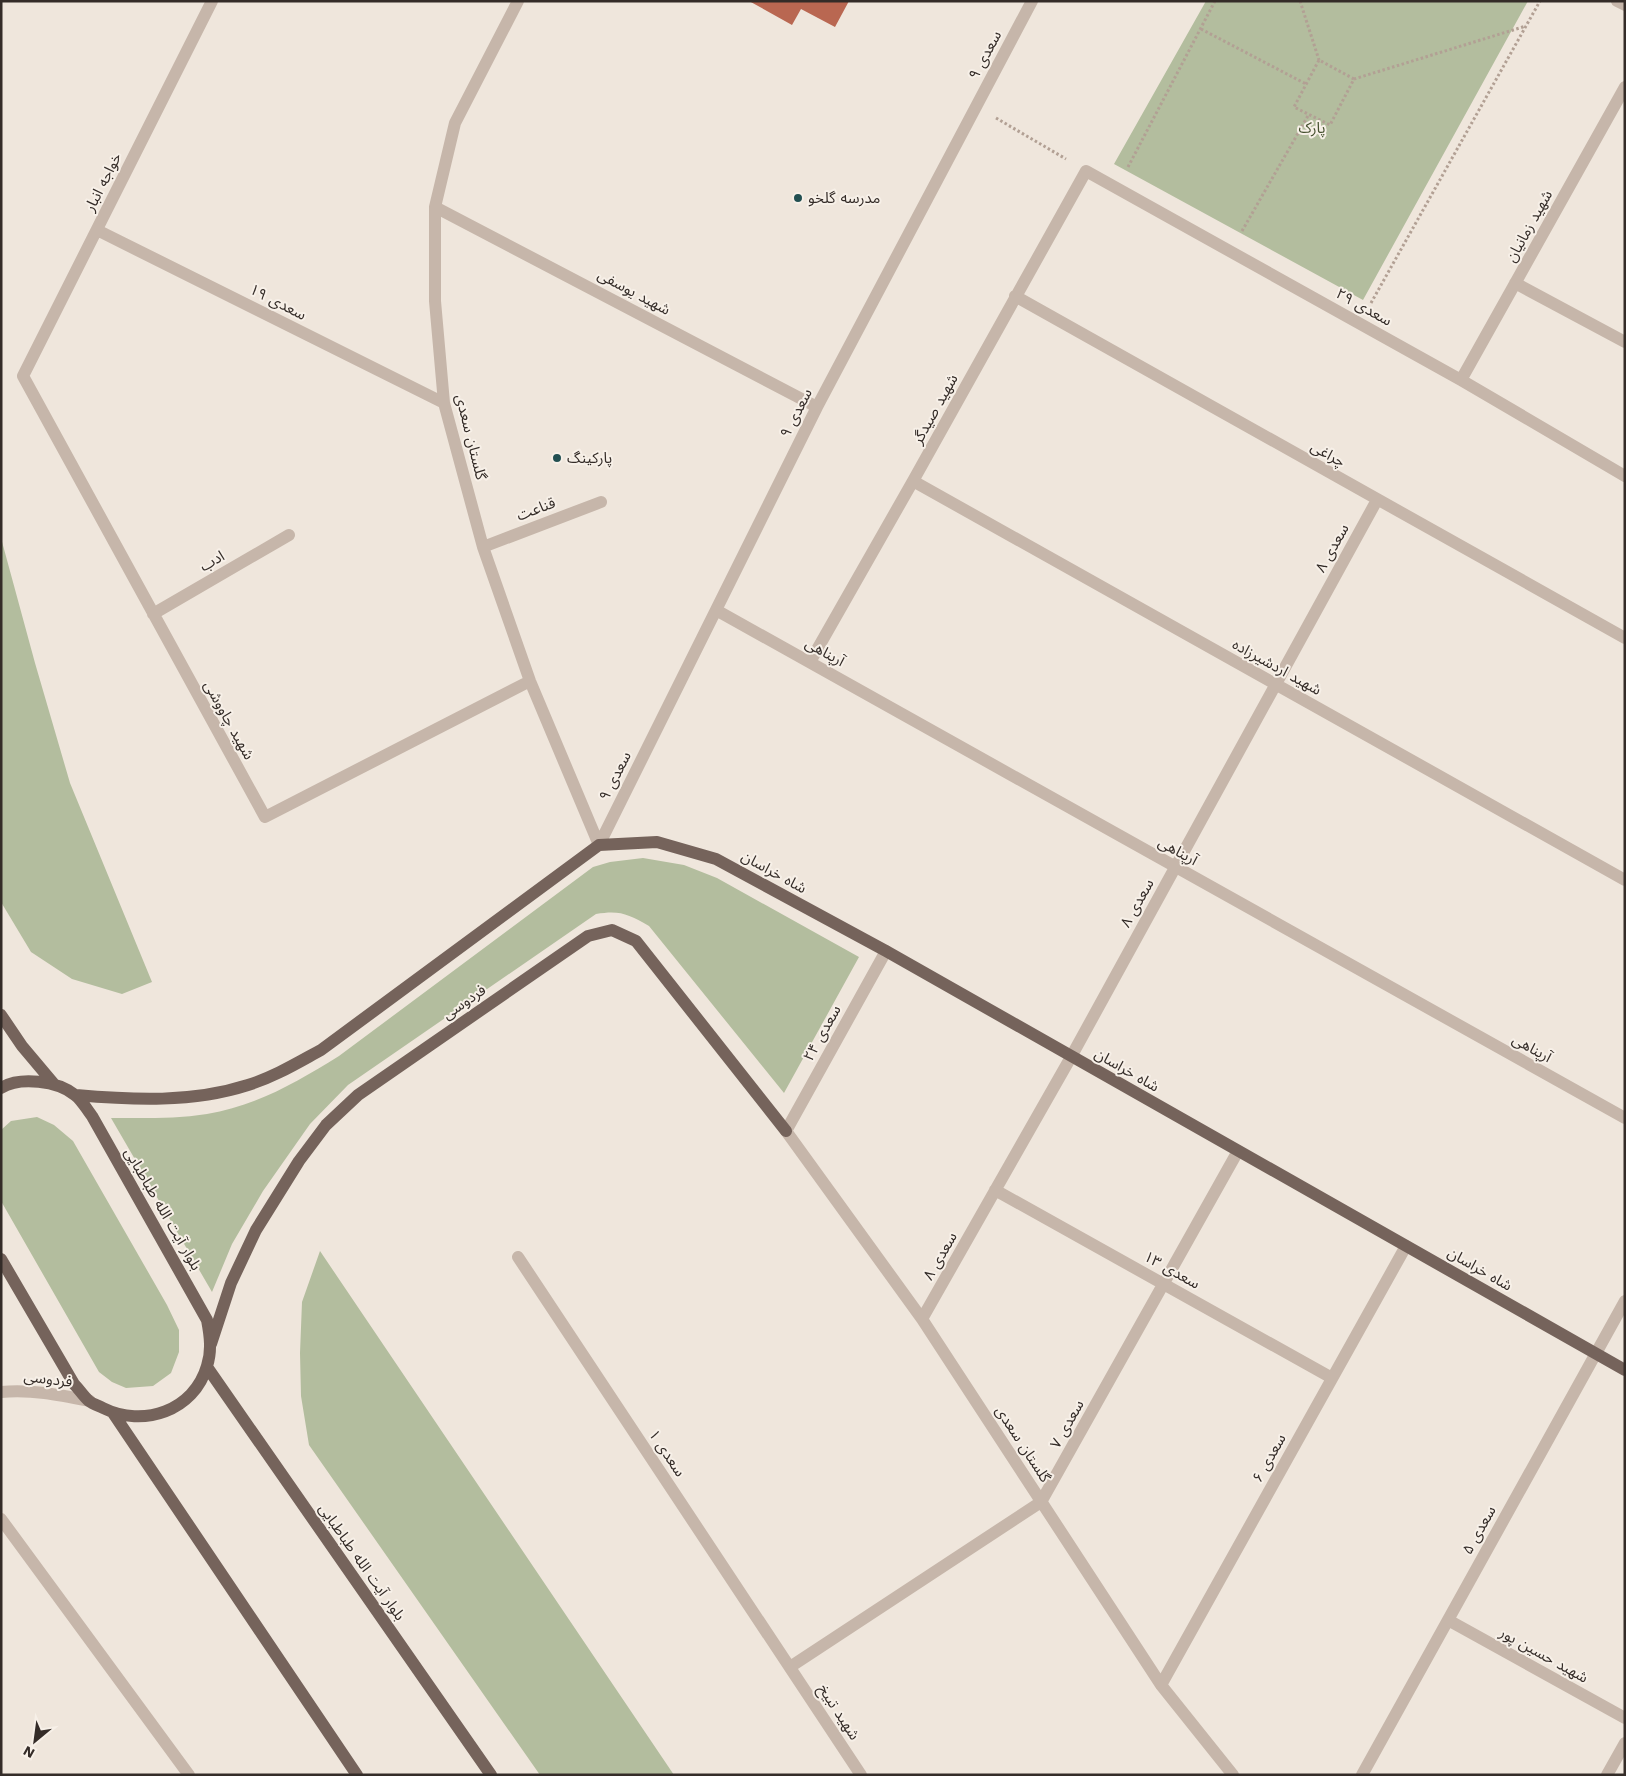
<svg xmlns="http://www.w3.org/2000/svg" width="1626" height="1776" font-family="'Work Sans','Noto Sans Arabic',sans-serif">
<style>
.green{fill:#b3bd9e}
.building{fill:#b96751}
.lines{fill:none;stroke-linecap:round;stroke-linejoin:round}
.path{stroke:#b2a094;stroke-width:3;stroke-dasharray:2.5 2.5;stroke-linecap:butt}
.minor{stroke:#c6b6aa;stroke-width:12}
.major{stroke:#75635b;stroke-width:12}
.poi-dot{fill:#224f51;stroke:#f7f0e8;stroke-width:2}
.labels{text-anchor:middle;stroke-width:4;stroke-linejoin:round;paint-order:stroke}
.street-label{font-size:15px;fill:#342c28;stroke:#f7f0e8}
.park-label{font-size:15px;fill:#45502f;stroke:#f7f0e8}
.poi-label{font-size:15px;fill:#342c28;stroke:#f7f0e8;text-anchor:start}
</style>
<rect width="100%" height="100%" fill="#efe6dc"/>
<path class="green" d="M1206 1H1528L1363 300 1114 164Z
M1 538 35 663 70 783 152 982 122 994 72 979 31 952 1 902Z
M643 858 684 865 717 878 859 957 784 1093 649 926C628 914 620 910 596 914L348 1085 310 1124 263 1191 232 1244 212 1292 111 1118C143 1118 175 1119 207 1114 256 1106 297 1082 339 1056L593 867 610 862Z
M37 1117 54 1125 73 1141 167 1305 179 1330V1352L171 1373 153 1386 126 1388 112 1382 99 1372 1 1201V1130L11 1121Z
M320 1251 674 1775H540L309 1445 301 1396 300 1353 302 1302Z"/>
<path class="building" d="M749 1H849L835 27 801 9 792 25Z"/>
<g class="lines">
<path class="path" d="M1300 1 1319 60
M1201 29 1306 84
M1354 79 1319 60 1294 107 1330 125 1354 79 1526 26
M996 118 1066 159
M1128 167 1215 1
M1242 231 1309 114
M1371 303 1540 1"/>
<path class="minor" d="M212 1 23 376 265 817 530 681
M518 1 455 123 435 207V301L444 403 483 547 530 681 599 845
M1617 1 1625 5
M435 207 817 407
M97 230 444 403
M1515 283 1625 342
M1015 296 1625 638
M1461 380 1625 87
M913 481 1625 880
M483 547 601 502
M716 610 1625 1118
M153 614 289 535
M810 662 913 481 1086 171 1461 380 1625 476
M599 845 817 407 1032 1
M886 951 786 1131 922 1319 1161 1685 1233 1775
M995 1190 1332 1378
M518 1257 861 1775
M922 1319 1071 1057 1377 500
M1 1392C31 1389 60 1395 90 1401
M1 1519 189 1775
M1448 1620 1625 1718
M790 1667 1041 1502 1238 1151
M1161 1685 1406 1246
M1362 1775 1625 1301
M1607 1775 1625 1743"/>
<path class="major" d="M1 1015 22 1046 54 1084
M1 1088C20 1076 58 1081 75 1095 82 1100 87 1110 92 1116L207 1320C210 1336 212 1351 207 1366 194 1411 143 1428 103 1408 99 1406 93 1404 89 1401 84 1397 79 1389 74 1384L1 1259
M76 1095C133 1100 192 1103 248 1085 274 1077 297 1063 321 1050L599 845 657 842 716 859 886 951 1625 1370
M211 1344 231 1283 256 1230 299 1161 326 1125 358 1095 588 936 612 930 636 941 786 1131
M207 1367 491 1775
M113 1413 357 1775"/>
</g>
<g class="poi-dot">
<circle cx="798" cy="198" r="5"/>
<circle cx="557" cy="458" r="5"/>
</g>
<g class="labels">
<g class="street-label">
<text transform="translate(985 55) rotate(-62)" y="5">سعدی ۹</text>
<text transform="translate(103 182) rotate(-63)" y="5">خواجه انبار</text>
<text transform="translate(1529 226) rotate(-61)" y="5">شهید زمانیان</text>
<text transform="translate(634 292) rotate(28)" y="5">شهید یوسفی</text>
<text transform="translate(278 302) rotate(27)" y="5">سعدی ۱۹</text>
<text transform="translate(1364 307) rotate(29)" y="5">سعدی ۲۹</text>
<text transform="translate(935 409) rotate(-61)" y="5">شهید صیدگر</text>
<text transform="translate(796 413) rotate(-63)" y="5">سعدی ۹</text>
<text transform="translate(471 437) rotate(76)" y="5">گلستان سعدی</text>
<text transform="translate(1328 454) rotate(29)" y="5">چراغی</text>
<text transform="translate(536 509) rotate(-21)" y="5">قناعت</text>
<text transform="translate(1332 548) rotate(-61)" y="5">سعدی ۸</text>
<text transform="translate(212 561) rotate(-30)" y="5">ادب</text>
<text transform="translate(825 652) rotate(29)" y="5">آرپناهی</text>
<text transform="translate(1277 667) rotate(29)" y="5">شهید اردشیرزاده</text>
<text transform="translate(229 720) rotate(61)" y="5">شهید چاووشی</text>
<text transform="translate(615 776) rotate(-63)" y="5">سعدی ۹</text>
<text transform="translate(1178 851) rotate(29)" y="5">آرپناهی</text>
<text transform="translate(774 872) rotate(29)" y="5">شاه خراسان</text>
<text transform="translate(1137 903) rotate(-61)" y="5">سعدی ۸</text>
<text transform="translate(464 1002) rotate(-35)" y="5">فردوسی</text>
<text transform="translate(822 1033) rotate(-61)" y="5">سعدی ۲۴</text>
<text transform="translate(1532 1048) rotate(29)" y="5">آرپناهی</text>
<text transform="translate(1127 1070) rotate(30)" y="5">شاه خراسان</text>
<text transform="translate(163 1209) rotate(60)" y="5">بلوار آیت الله طباطبایی</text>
<text transform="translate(940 1256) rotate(-60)" y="5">سعدی ۸</text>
<text transform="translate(1480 1269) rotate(30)" y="5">شاه خراسان</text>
<text transform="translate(1172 1270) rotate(29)" y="5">سعدی ۱۳</text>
<text transform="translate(48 1379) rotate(7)" y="5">فردوسی</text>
<text transform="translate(1067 1424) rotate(-61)" y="5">سعدی ۷</text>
<text transform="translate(1023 1444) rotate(57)" y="5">گلستان سعدی</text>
<text transform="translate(667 1453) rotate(56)" y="5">سعدی ۱</text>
<text transform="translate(1269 1458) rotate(-61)" y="5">سعدی ۶</text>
<text transform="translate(1479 1530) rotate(-61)" y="5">سعدی ۵</text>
<text transform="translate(362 1562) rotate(55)" y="5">بلوار آیت الله طباطبایی</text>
<text transform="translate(1544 1655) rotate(29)" y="5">شهید حسین پور</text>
<text transform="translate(839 1712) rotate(57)" y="5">شهید تبیخ</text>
</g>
<g class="park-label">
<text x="1312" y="133">پارک</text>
</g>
<g class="poi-label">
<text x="808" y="203">مدرسه گلخو</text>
<text x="567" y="463">پارکینگ</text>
</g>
</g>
<rect width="1626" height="1776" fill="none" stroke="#342c28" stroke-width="5"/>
<g transform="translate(35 1741) rotate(209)" stroke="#f7f0e8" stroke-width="4" paint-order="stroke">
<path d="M0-4L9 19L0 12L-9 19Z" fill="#342c28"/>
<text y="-8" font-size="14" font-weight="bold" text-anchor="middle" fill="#342c28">N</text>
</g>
</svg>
